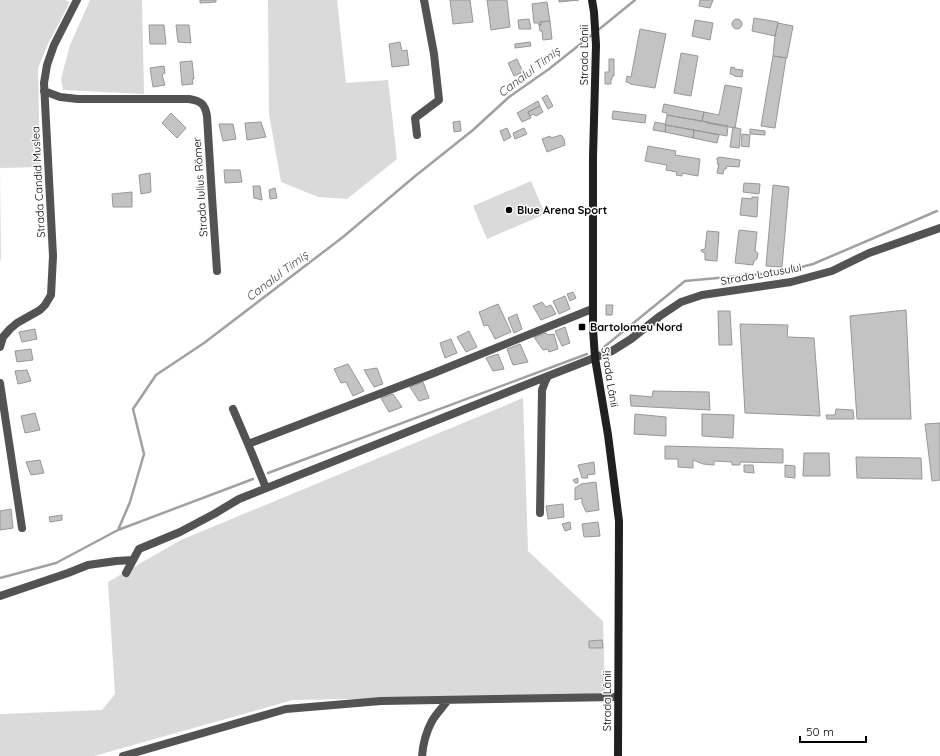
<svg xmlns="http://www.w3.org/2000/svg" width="940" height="756" font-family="Quicksand,sans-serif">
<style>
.green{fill:#dadada}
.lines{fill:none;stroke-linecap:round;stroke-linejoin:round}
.stream{stroke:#a1a1a1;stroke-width:2.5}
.building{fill:#c3c3c3;stroke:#979797}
.street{stroke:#535353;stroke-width:8}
.secondary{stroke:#202020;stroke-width:8}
.poi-dot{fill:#000;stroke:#fff;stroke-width:1.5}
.labels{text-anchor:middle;stroke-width:3;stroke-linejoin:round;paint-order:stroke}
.street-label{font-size:11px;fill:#000;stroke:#fff}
.poi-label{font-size:11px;font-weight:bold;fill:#000;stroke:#fff;text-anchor:start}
.water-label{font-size:12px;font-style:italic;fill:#424242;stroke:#fff}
</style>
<rect width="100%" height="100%" fill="#fff"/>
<path class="green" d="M0 0H65L70 2 48 44 38 68 40 167 0 168 1 259 0 260Z
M90 0H142L144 94 63 90 61 79 70 45Z
M268 0H337L346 83 388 80 397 159 347 199 318 197 281 182 269 114Z
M531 181 545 214 487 239 473 206Z
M523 398 528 551 603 621 605 692 581 695 293 700 94 756H0V714L102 710 115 694 108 582 181 540Z"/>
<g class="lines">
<path class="stream" d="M597 31 635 0
M602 348 604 347 685 281 782 272 813 264 937 211
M268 473 587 354
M118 530 253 479
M0 578 56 563 118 530 130 502 144 454 133 409 156 375 204 343 343 237 414 177 473 130 509 97 549 69 593 34"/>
</g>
<path class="building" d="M200 0H216V2L200 3Z
M450 0H470L473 22 453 24Z
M487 0H507L510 27 491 30Z
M559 0H579L559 2Z
M700 0H713L710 8 699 6Z
M547 2 550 21 540 22 541 25H539L538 23H534L532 4Z
M754 18 778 22 775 36 752 31Z
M732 24a5 5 0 1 1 10 0a5 5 0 1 1-10 0Z
M529 19 531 29H519L518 20Z
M695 20 713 23 710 40 692 36Z
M550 21 552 39 543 40 542 31H540L539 25H541L540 22Z
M778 23 793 26 787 58 773 56 775 36Z
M149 25H164L166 44H150Z
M176 25H189L191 43 178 42Z
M640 29 666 34 655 88 630 84V83L626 82 627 76 631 77Z
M400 42 402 51 407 50 409 65 392 67 389 44Z
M530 42 531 46 515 48V44Z
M681 53 698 56 691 96 674 93Z
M773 56 786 58 775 128 761 126Z
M517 59 523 72 514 76 508 63Z
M609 59H614V76H612V79H611V84H605V72H609Z
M192 61 194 79H192L193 84 182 85 180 62Z
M164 66 165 73 162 75 165 85 153 87 150 68Z
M731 67 735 68 734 69 743 70 742 77 734 76V75L730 74Z
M725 85 742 88 735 128 707 123 708 122 702 121 704 112 719 115Z
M547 95 553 106 548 109 542 98Z
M538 101 540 106 528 112 531 118 522 122 517 113Z
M664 104 704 112 702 121 667 115V113L662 112Z
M540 106 543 112 536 116 533 114 530 116 528 112Z
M613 111 646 115 645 123 612 119Z
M171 113 186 128 177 138 162 123Z
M667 115 728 126 727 136 665 125Z
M460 121 461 131 454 132 453 122Z
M261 122 266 137 247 140 245 123Z
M655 122 665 124V125H666L665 132 653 130Z
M219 124H233L236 139 223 141Z
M666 125 694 130 693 138 665 132Z
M733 127 741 129 739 148 730 147Z
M507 128 511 137 504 141 500 131Z
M524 128 527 134 515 139 513 133Z
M750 129 765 131V135L750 134Z
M694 130 719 135 717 143 693 138Z
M742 134 750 135 749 147 741 146Z
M561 135 562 136 564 139 565 145 547 152 542 139 550 136 551 138Z
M648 146 676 151 675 155 700 159 698 176 682 173V176L676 175 677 172 666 170 667 165 645 161Z
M719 157 740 160 739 167 727 166 726 169H724L723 174 717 173 719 164H717L718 161 717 160V158H719Z
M224 170H240L242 182 225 183Z
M150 173 151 192 141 194 139 175Z
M744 183 760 184 759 194 743 192Z
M773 185 789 187 782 267 766 266Z
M253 186H260L262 200 254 198Z
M275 188 277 198 270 199 269 190Z
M132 192V207H113L112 194Z
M752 197H758L757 217 740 215 742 198 752 199Z
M739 230 757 232 755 251 758 253 757 259 754 261 753 265 735 263Z
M707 231 719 232 717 261 705 260V253L701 251V250L705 249Z
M573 292 576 298 570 301 567 294Z
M565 296 570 309 559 314 553 301Z
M542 302 546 307 551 305 556 314 541 320 533 306Z
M498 304 511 332 495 339 488 325 484 326 479 312Z
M606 305H613L612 315H606Z
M906 310 911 419H857L850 316Z
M718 311H730L732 345H719Z
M517 314 522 329 514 333 508 318Z
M740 324 788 325 787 337 814 338 820 416 745 413Z
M565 327 570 343 562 346 555 331Z
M35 329 37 339 22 342 19 332Z
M469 331 477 347 466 352 457 337Z
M546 333 548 335 554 334 558 349 549 352 548 349 543 350 534 337Z
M451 339 457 353 445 358 440 343Z
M520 344 528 362 513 365 507 349Z
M31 349 33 360 17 362 15 351Z
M498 354 504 369 493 371 486 358Z
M348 364 364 391 353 396 346 382 341 383 334 369Z
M377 368 383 384 374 387 364 370Z
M27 370 31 381 18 384 15 371Z
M423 382 429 398 419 401 410 387Z
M653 391 709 392 710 410 631 406 630 395 652 397Z
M393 394 402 407 389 412 381 398Z
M836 409 853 410 854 419H827L826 415H835Z
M35 413 40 430 25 433 21 416Z
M635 414 666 417V436L634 434Z
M702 414 734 415 733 438 702 436Z
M940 423V480L932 481 925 424Z
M665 446 783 449V463L740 462V465H732V462L714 461V465L703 464 693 460V468L678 467V459H665Z
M804 453H829L830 476H803Z
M856 457 921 458 922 479 857 478Z
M40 460 44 473 31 475 26 462Z
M594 462 595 474 587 475 588 478H582L578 465Z
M744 465H753L754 473 744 472Z
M785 465 795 466V478L785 477Z
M578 478V483H575L573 480Z
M596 482 599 510 586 512 582 503V498L575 500V488L581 484Z
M563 504 564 517 548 519 546 506Z
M11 509 13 528 0 530V511Z
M62 515V520L50 522 49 517Z
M570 522 571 529 565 531 562 524Z
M598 522 600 536 584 537 582 524Z
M602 640 603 648H589V641Z"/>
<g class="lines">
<path class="street" d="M44 91 60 97 78 99H189C201 101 205 104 207 116L212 197 217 271
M417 135 415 118 439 100 434 54 424 0
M0 347 3 337 10 329 17 323 40 310 45 305 51 295 53 256 44 83 47 65 54 45 77 0
M0 383 22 528
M233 409 248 444 266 488
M248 444 434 373 592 309
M540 513 542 390 545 382 548 376 612 351 631 339 660 316 681 302 702 295 791 282 832 271 869 253 940 228
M126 573 139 549 180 532 214 514 239 499 548 376
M0 596 68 573 88 565 116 561 133 560
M123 756 286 709 381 701 618 697
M422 756C423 744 426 732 432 721 436 714 443 707 448 700"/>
<path class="secondary" d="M592 0 594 12 596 45 593 157V329L595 358 608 435 619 521 618 756"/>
</g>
<g class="poi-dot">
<circle cx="509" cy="210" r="4"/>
<rect x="578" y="323" width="8" height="8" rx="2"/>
</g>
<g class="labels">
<g class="street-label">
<text transform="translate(584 55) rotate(-90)" y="4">Strada Lânii</text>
<text transform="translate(38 182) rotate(-93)" y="4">Strada Candid Muslea</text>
<text transform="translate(200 187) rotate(-94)" y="4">Strada Iulius Römer</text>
<text transform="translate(761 274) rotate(-10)" y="4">Strada Lotusului</text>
<text transform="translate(610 377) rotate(81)" y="4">Strada Lânii</text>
<text transform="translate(607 701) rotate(-90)" y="4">Strada Lânii</text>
</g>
<g class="poi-label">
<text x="517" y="214">Blue Arena Sport</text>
<text x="590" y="331">Bartolomeu Nord</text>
</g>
<g class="water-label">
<text transform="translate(529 72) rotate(-37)" y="4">Canalul Timiș</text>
<text transform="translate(277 276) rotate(-37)" y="4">Canalul Timiș</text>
</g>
</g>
<path d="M800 736v6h66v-6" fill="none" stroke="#000000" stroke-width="2"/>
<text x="806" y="736" font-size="12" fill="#000000" stroke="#ffffff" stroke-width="3" paint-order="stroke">50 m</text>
</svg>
